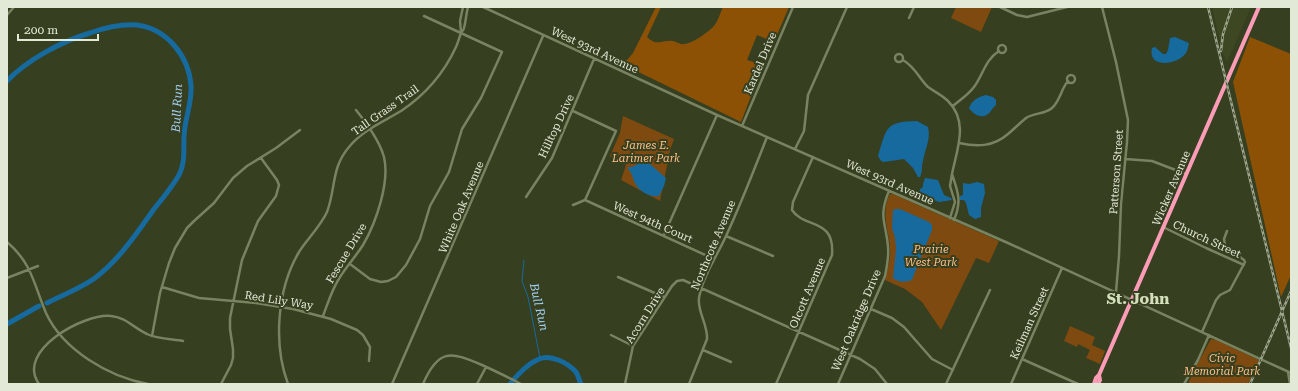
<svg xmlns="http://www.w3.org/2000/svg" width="1298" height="391" font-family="'Roboto Serif',serif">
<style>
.built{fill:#3d4822}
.green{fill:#7f4a0f}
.forest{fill:#8d5106}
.water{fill:#166a9e}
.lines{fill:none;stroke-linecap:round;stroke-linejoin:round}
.stream{stroke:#166a9e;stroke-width:1}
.river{stroke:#166a9e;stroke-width:5}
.minor{stroke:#788361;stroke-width:2.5}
.highway{stroke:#fc9cb6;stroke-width:4}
.rail-casing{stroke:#9fa68f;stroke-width:2.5}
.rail{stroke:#363f20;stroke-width:1;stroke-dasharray:3;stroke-linecap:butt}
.labels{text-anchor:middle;stroke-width:4;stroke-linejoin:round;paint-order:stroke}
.street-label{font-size:11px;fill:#e3e9d7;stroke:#363f20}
.park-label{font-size:11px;font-style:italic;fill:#febf88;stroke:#363f20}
.water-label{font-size:12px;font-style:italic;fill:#a1cef0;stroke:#363f20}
.district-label{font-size:15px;font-weight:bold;fill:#d4e0bb;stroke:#363f20}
</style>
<rect width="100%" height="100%" fill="#363f20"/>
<path class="built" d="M1212 7H1251L1227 62 1222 51Z"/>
<path class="green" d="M956 7H992L981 32 951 18Z
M623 116 674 139 670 150 660 201 621 180 626 165 610 156 620 133Z
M890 194H893L999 241 989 263 976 258 941 330 922 302 905 289 885 280C887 270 891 260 890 249 889 230 880 212 890 194Z
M1070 326 1095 337 1092 345 1105 351 1100 364 1086 358 1090 350 1078 344 1077 347 1064 341Z
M1211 339 1216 340 1259 360 1248 384H1188L1191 377V374L1198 363Z"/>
<path class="forest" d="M656 7H661L647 37C657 46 658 41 669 41 675 40 679 45 684 44 692 44 708 32 713 27 718 22 720 13 723 7H789L774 42 757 35 747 60 763 65 741 122 620 63 627 60 633 53Z
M1250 37 1291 54V275L1281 297 1233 82Z"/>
<path class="water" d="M1175 37 1189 43C1188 46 1188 50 1186 53 1178 65 1147 69 1152 48L1155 47 1163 54H1166L1168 50 1170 38Z
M986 95 993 97 996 100V105C992 108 991 112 988 114 981 120 972 113 969 108 972 100 978 97 986 95Z
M917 121 928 127C931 139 925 149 923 161 921 167 923 172 920 177H918L913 168 904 159 884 162 881 161 878 156C887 127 885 122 917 121Z
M640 163 650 164 666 178 664 186 659 196C651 198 638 191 635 183 632 177 633 174 628 169V167H632Z
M925 178 938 180 944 195 951 198 952 200 939 202 919 194 920 189 923 187V184Z
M977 182 984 184 985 193 981 208V217L975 219 969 215 966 203 964 200H960V196L963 195V183L969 184Z
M896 209H900L929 222 932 225V230L913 277 912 280C905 282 899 283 893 278L896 249 895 238 892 228 893 210Z"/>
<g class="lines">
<path class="stream" d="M524 260 522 281 528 297 540 358"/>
<path class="river" d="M7 81C27 60 62 41 90 33 104 28 122 24 137 25 167 29 189 56 191 86 192 100 187 113 185 127 182 143 187 160 179 175 172 187 163 198 154 209 137 233 119 260 95 278 81 288 63 295 47 303
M7 324 39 306
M510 384C518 374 527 364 539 359 551 354 568 363 576 372 578 375 579 380 581 384"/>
<path class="minor" d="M483 7 717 115 1008 243 1291 373
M1000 7 1017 15 1027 17 1067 7
M1102 7 1116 62 1128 120 1127 142 1121 204 1119 256 1116 292
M7 15 14 7
M909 18 914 7
M461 32 460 21 463 7
M998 49a4 4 0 1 1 8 0a4 4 0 1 1-8 0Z
M895 58a4 4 0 1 1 8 0a4 4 0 1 1-8 0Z
M903 60C916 68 918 77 928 87 935 92 942 95 948 101 969 122 957 149 952 174
M1067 79a4 4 0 1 1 8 0a4 4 0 1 1-8 0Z
M953 106C960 100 968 95 974 87 983 75 985 60 999 51
M742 126 793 7
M959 143C977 147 993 147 1008 134 1014 129 1020 123 1026 118 1034 113 1045 114 1052 108 1060 101 1061 89 1068 81
M795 149 804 131 808 95 847 7
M1125 159 1152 161 1186 174
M526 197 552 158 594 59
M585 200 714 259
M573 205 585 200 616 131 573 111
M950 218 955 202 950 186 952 174C958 192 962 201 954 220
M1163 227 1206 248 1244 265
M664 235 717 115
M726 236 773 256
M7 242C32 263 34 285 46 313 63 350 109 377 148 384
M350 264 370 279 381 282 388 281 396 277 406 265 420 239 430 206 449 172 462 129 481 98 502 52 424 16
M618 277 664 297
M7 278 38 266
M162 287 199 298 256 303 293 309 331 319 357 330 363 335 370 347 369 361
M871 309 892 318 904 327 932 359 953 370
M323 316C328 303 332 289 340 277 347 266 356 256 363 245 376 223 390 182 384 157 380 142 366 122 356 110
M1202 332 1216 300 1220 295 1230 290 1245 262 1244 260 1225 246 1224 239 1227 231
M611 335 633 346
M152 336 160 293 169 263 175 248 187 228 194 221 214 203 233 178 247 166 276 148 300 130
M703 350 731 362
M1022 359 1078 384
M1288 372 1290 384
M39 384C15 351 84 313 111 316 125 317 134 328 147 334 157 339 171 339 183 341
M221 384 231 365 233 358V349L230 329V318L242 260 258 221 276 196 279 185 277 180 261 158
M288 384C273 344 277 289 299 252 308 238 320 227 327 212 336 188 331 168 349 147 363 130 383 122 401 111 425 95 444 73 456 47 458 43 459 38 461 33 463 29 463 32 464 28 466 21 466 14 468 7
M392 384 543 36
M423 384C438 349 450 351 482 365 495 371 508 377 521 384
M477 384 486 367
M625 384 633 346 672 286 677 281 683 280 860 359 875 369 887 384
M689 384 707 339C708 325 697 311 699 298 702 278 718 254 726 236 741 204 754 170 767 137
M776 384 832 255C835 217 804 229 792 210L793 202 813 157
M838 384 885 276C887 266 889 257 888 247 886 222 878 217 889 191
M946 384 990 290
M1011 384 1062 268
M1184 384 1198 360 1209 335"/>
<path class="highway" d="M1094 384 1096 378 1099 375 1259 7
M1098 384 1100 380 1099 375"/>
<defs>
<path id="rail" d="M1208 7 1291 348
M1221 51 1223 34 1232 7
M1250 384 1291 291"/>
</defs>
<use href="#rail" class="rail-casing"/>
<use href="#rail" class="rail"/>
</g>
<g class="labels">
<g class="street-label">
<text transform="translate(595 50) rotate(25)" y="4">West 93rd Avenue</text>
<text transform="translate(760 63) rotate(-67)" y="4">Kardel Drive</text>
<text transform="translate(385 110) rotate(-35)" y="4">Tall Grass Trail</text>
<text transform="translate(556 126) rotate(-65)" y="4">Hilltop Drive</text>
<text transform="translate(1116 172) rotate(-86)" y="4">Patterson Street</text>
<text transform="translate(890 182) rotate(24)" y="4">West 93rd Avenue</text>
<text transform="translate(1171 188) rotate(-67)" y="4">Wicker Avenue</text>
<text transform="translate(461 207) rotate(-67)" y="4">White Oak Avenue</text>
<text transform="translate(653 222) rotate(24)" y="4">West 94th Court</text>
<text transform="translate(1207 239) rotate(25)" y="4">Church Street</text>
<text transform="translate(713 245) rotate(-67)" y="4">Northcote Avenue</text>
<text transform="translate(346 253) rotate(-59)" y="4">Fescue Drive</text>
<text transform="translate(807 293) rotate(-67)" y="4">Olcott Avenue</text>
<text transform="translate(279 300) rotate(9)" y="4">Red Lily Way</text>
<text transform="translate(645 315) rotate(-58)" y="4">Acorn Drive</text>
<text transform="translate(856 320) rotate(-67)" y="4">West Oakridge Drive</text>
<text transform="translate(1029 323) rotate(-66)" y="4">Keilman Street</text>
</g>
<g class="park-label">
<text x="646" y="149">James E.<tspan x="646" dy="13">Larimer Park</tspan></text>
<text x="931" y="253">Prairie<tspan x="931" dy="13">West Park</tspan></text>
<text x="1222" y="362">Civic<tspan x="1222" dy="13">Memorial Park</tspan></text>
</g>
<g class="water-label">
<text transform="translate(177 108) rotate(-87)" y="4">Bull Run</text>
<text transform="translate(539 307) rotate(77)" y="4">Bull Run</text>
</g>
<g class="district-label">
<text x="1138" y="304">St. John</text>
</g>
</g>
<rect width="1298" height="391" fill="none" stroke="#e3e9d7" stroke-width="16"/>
<path d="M18 34v6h80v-6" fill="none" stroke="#e3e9d7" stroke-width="2"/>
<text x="24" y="34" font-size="12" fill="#e3e9d7" stroke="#363f20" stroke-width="3" paint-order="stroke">200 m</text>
</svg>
